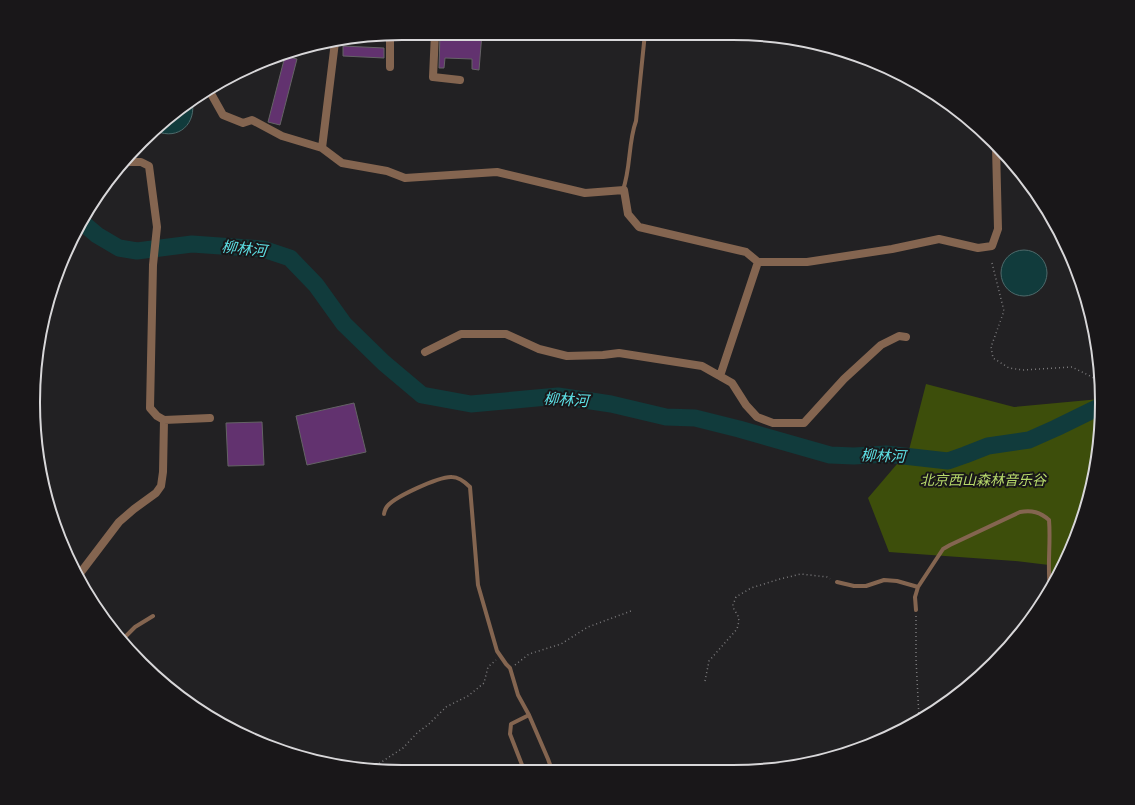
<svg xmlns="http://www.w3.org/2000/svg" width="1135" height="805" font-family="Merriweather,'Noto Sans SC',serif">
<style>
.green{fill:#3d4e0b}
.water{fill:#113b3c;stroke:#4d6a6b}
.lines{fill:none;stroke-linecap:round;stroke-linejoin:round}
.river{stroke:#113b3c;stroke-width:17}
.building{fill:#62326f;stroke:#656366}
.path{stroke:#7c7b7d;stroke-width:1.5;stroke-dasharray:1 3;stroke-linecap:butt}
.service{stroke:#846550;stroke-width:4}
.minor{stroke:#846550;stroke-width:8}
.labels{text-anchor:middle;stroke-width:4;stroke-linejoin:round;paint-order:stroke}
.park-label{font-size:14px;font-style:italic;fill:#b7d96b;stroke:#191719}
.water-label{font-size:15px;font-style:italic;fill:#5de0e5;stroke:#191719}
.rim{fill:none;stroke:#d8d7d9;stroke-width:2}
</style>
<rect width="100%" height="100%" fill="#222123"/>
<path class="green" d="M926 384 1014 407 1100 399 1101 426 1089 498 1064 566 1054 582 1049 565 1015 561 889 552 868 498 909 450Z"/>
<path class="water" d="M192 100C197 123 179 141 156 131Z
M1001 273a23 23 0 1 1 46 0a23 23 0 1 1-46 0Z"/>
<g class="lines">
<path class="river" d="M84 224 97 235 119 248 137 251 192 244 263 249 290 258 316 285 344 324 384 363 422 395 471 404 558 396 611 404 666 417 695 418 739 429 830 455 854 456 886 454 948 461 965 455 988 446 1029 440 1056 428 1101 406"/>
</g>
<path class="building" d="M440 33H482L479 70 472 69V59L445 58 444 68H439Z
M343 46 384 48V58L343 56Z
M285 56 297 59 280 125 268 122Z
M354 403 366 452 307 465 296 416Z
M262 422 264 465 228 466 226 423Z"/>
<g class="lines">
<path class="path" d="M992 263 1004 311 991 347 993 358 1009 368 1023 370 1072 367 1100 381
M916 616V659L919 718
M515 665 529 654 561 644 588 627 631 611
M705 681 709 661 737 629 739 621 738 616 734 609 733 605 736 597 751 588 780 579 801 574 827 577 830 579
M369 770 403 748 417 733 429 724 446 707 468 696 484 683 488 667 496 660"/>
<path class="service" d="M623 190C631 167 628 143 636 121L645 33
M384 514C384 512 385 510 386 508 391 498 440 476 452 477 459 477 465 482 470 487L478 585 497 651 506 664 510 668 518 695 529 715 548 759 552 770
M837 582 854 586H866L884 580 897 581 918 587
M916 610 915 597 918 587 943 549 950 545 1020 512C1032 510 1040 512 1049 520 1051 543 1047 566 1050 588
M121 641 135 627 153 616
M707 769 713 767
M524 770 510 734 511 724 529 715"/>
<path class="minor" d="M435 33 433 77 460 80
M390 67V35
M209 90 223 115 243 123 252 120 282 136 322 148 342 163 387 171 405 178 497 172 585 193 624 190 628 214 639 227 746 252 758 262H807L892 249 939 239 978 248 992 246 998 229 996 147
M322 148 335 42
M123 162H141L149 166 157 227 153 265 150 408 157 416 164 420 210 418
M425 352 461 334H506L539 349 567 356 603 355 619 353 702 366 732 383 746 405 757 417 773 423H804L844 379 881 345 899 336 906 337
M720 376 758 262
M78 576 119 522 134 509 156 493 161 486 163 472 164 420"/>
</g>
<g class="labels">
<g class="park-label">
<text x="983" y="485">北京西山森林音乐谷</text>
</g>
<g class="water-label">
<text transform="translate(244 249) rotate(6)" y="5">柳林河</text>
<text transform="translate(566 400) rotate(3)" y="5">柳林河</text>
<text transform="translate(883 456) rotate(2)" y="5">柳林河</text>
</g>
</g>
<path d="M0 0H1135V805H0ZM402 40H733A362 362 0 0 1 1095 402V403A362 362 0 0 1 733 765H402A362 362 0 0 1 40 403V402A362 362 0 0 1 402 40Z" fill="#191719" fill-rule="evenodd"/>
<path class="rim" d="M402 40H733A362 362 0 0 1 1095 402V403A362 362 0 0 1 733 765H402A362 362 0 0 1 40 403V402A362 362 0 0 1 402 40Z"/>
</svg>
